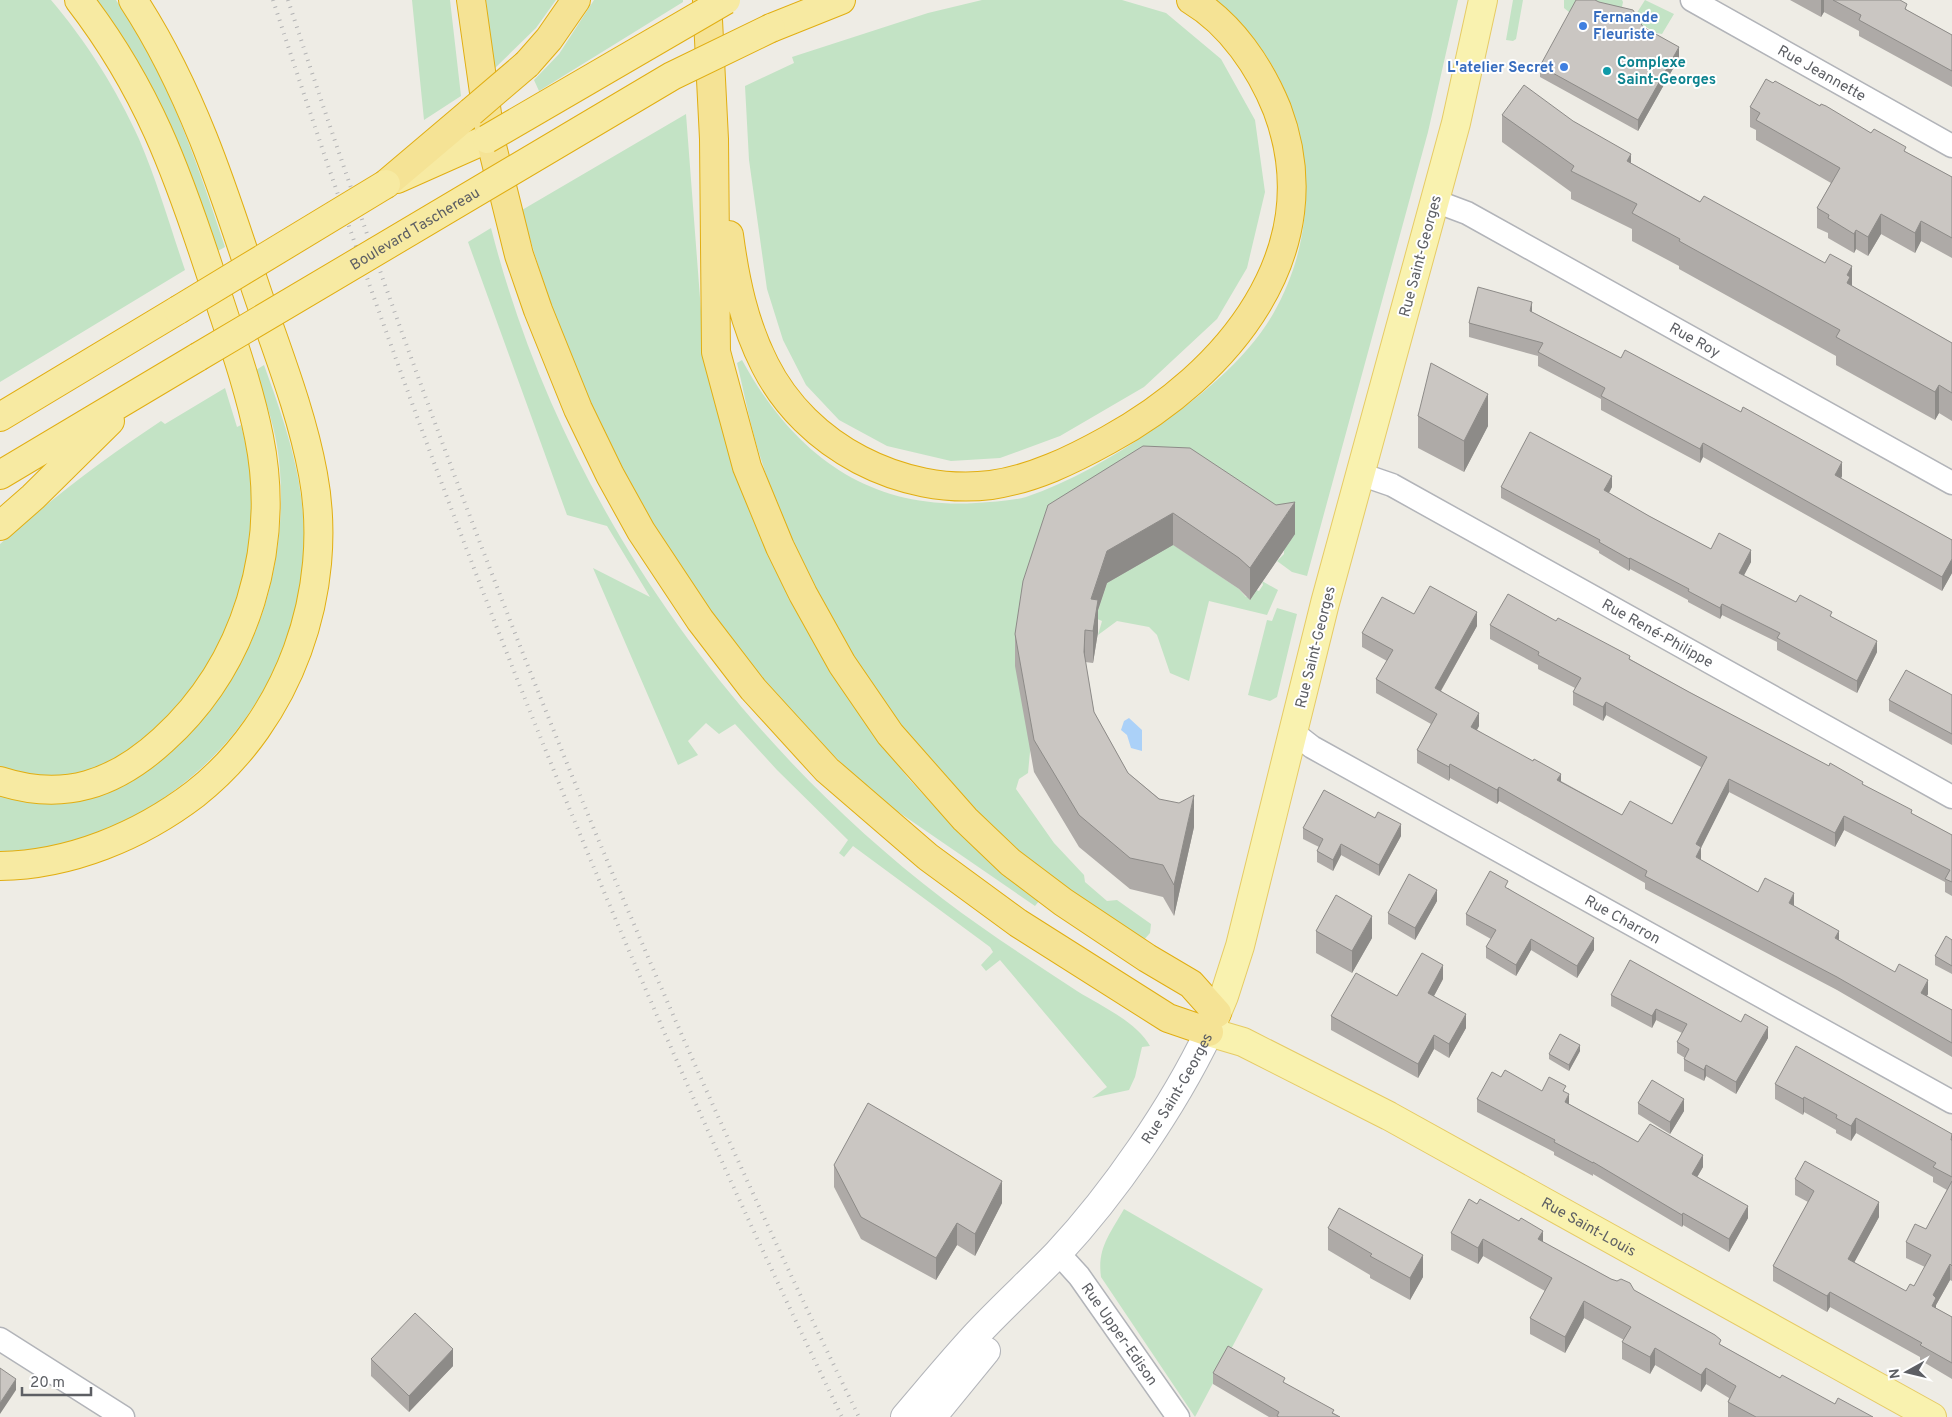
<svg xmlns="http://www.w3.org/2000/svg" width="1952" height="1417" font-family="Overpass,sans-serif">
<style>
.green{fill:#c3e3c5}
.water{fill:#abd1f8}
.lines{fill:none;stroke-linecap:round;stroke-linejoin:round}
.minor-casing{stroke:#b2b4b9;stroke-width:25}
.tertiary-casing{stroke:#b2b4b9;stroke-width:30}
.primary-casing{stroke:#e6cb65;stroke-width:30}
.trunk-casing{stroke:#e1ae12;stroke-width:30}
.motorway-casing{stroke:#e1ae12;stroke-width:30}
.minor{stroke:#fff;stroke-width:22}
.tertiary{stroke:#fff;stroke-width:28}
.primary{stroke:#f9f2af;stroke-width:28}
.trunk{stroke:#f7eaa2;stroke-width:28}
.motorway{stroke:#f5e395;stroke-width:28}
.rail{stroke:#b3b3b4;stroke-width:4;stroke-dasharray:1 6;stroke-linecap:butt}
.trunk-bridge-casing{stroke:#e1ae12;stroke-width:30;stroke-linecap:butt}
.motorway-bridge-casing{stroke:#e1ae12;stroke-width:30;stroke-linecap:butt}
.trunk-bridge{stroke:#f7eaa2;stroke-width:28}
.motorway-bridge{stroke:#f5e395;stroke-width:28}
.wall{fill:#aeaaa7}
.shaded-wall{fill:#8d8b88}
.building{fill:#cac6c2;stroke:#8d8b88}
.shop-dot{fill:#3f7fe0;stroke:#fff;stroke-width:2}
.culture-dot{fill:#0f9aa8;stroke:#fff;stroke-width:2}
.labels{text-anchor:middle;stroke-width:4;stroke-linejoin:round;paint-order:stroke}
.shop-label{font-size:15px;font-weight:bold;fill:#366cbe;stroke:#fff;text-anchor:start}
.culture-label{font-size:15px;font-weight:bold;fill:#0d838f;stroke:#fff;text-anchor:start}
.street-label{font-size:15px;fill:#5d5f64;stroke:#fff}
</style>
<rect width="100%" height="100%" fill="#eeece5"/>
<path class="green" d="M0 0H51C86 41 117 90 139 139 157 181 170 226 185 270L0 382Z
M96 0H116C168 75 196 160 225 247L216 252 161 107 132 52Z
M412 0H450L461 96 424 120Z
M486 0H556L536 28 493 70Z
M594 0H683V2L539 91 534 80 559 54Z
M982 0H1122L1166 13 1221 59 1255 120 1265 192 1247 268 1217 319 1144 387 1060 436 1000 458 951 461 887 446 839 420 806 385 783 340 767 289 749 160 745 86 794 63 792 57 928 13Z
M1216 0H1458L1428 132 1307 576 1292 572 1277 561 1284 554V550L1143 477 1030 752 1028 773 1019 779 1016 789 1054 843 1084 875 1085 882 1107 901 1117 900 1151 924 1150 933 1143 941C962 832 827 664 762 462 751 430 745 396 737 363L742 360C793 453 867 510 976 503 992 502 1011 501 1026 497 1070 482 1113 457 1151 431 1195 401 1246 361 1273 314 1333 210 1309 75 1216 0Z
M1513 0H1523L1516 39 1513 41 1506 40Z
M1564 0H1622L1623 2 1620 17 1569 12 1564 8Z
M1645 0 1674 14 1662 34 1656 33 1633 19Z
M686 114 701 311 707 354 769 553 789 599 829 669 858 712 908 778 932 804 989 858 1039 901 1035 906 894 809C709 659 583 438 522 210Z
M491 228C559 494 726 733 943 899 986 932 1032 961 1077 991 1101 1006 1137 1022 1150 1046L1142 1047 1135 1077 1129 1090 1092 1098 1107 1087 1000 960 986 971 981 965 993 952 990 947 853 846 844 857 839 853 848 840 777 770 735 724 719 734 706 723 688 741 698 755 678 765 593 568 650 597 607 526 567 515 468 242Z
M264 365C284 420 303 474 304 533 306 672 216 789 89 837 60 848 30 850 0 854V796C65 815 114 798 164 756 226 704 264 636 276 556 282 521 283 482 277 446 273 420 263 395 256 370Z
M225 388 237 427 241 425C253 469 256 515 248 560 234 633 195 697 137 743 122 755 104 769 85 774 57 781 27 777 0 767V544C51 499 105 458 161 421L165 424Z
M1172 544 1239 589 1246 597 1253 595 1256 590 1259 591 1263 585 1262 581 1278 590 1267 615 1209 601 1189 681 1170 673 1157 635 1149 627 1117 621 1098 635 1102 621 1095 618 1107 583Z
M1277 608 1297 614 1277 697 1270 701 1248 695 1267 620 1272 621Z
M1124 1209 1263 1289 1195 1417 1101 1277C1097 1248 1110 1234 1124 1209Z"/>
<path class="water" d="M1129 718 1142 730V751L1131 748 1127 735 1121 730 1124 721Z"/>
<g class="lines">
<defs>
<g id="minor">
<path id="s1" d="M1692 0 1952 146"/>
<path id="s2" d="M1435 201 1467 213 1952 483"/>
<path id="s3" d="M1360 474 1392 485 1952 797"/>
<path id="s4" d="M1294 733 1312 747 1952 1102"/>
<path id="s5" d="M1058 1253 1079 1276 1178 1417"/>
<path d="M0 1339 123 1417"/>
</g>
<g id="tertiary">
<path id="s6" d="M905 1417C929 1389 952 1361 977 1334 1003 1306 1031 1281 1057 1254 1114 1193 1173 1107 1209 1032"/>
<path d="M932 1417 986 1351"/>
</g>
<g id="primary">
<path id="s7" d="M1483 0 1456 123 1325 603 1240 946 1224 996 1209 1032 1243 1042 1389 1116 1932 1417"/>
</g>
<path id="trunk" d="M771 28 841 0
M397 179 487 139
M0 417 178 310
M0 475 198 357
M0 526 33 497 110 421
M0 781C64 802 115 784 163 740 247 664 281 546 259 437 248 382 228 329 211 275 177 171 147 88 79 0
M0 866C70 865 140 836 195 794 289 720 335 591 313 474 301 409 275 346 254 283 222 185 190 87 133 0"/>
<path id="motorway" d="M471 0 491 142 519 255 538 310 578 409 610 475 641 531 700 620 753 689 827 770 928 857 1018 923 1168 1018 1209 1032
M707 0 714 139 716 352 747 467 780 547 803 594 842 664 890 734 965 819 1010 862 1063 902 1147 958 1191 984 1217 1013
M527 64 549 39 576 0
M386 184 471 112
M729 235C735 280 744 324 765 365 806 447 902 496 991 485 1033 479 1072 460 1108 440 1227 375 1331 252 1277 109 1260 67 1231 24 1191 0"/>
</defs>
<use href="#minor" class="minor-casing"/>
<use href="#tertiary" class="tertiary-casing"/>
<use href="#primary" class="primary-casing"/>
<use href="#trunk" class="trunk-casing"/>
<use href="#motorway" class="motorway-casing"/>
<use href="#minor" class="minor"/>
<use href="#tertiary" class="tertiary"/>
<use href="#primary" class="primary"/>
<use href="#trunk" class="trunk"/>
<use href="#motorway" class="motorway"/>
<path class="rail" d="M273 0C430 484 619 959 842 1417
M288 0C446 484 635 959 859 1417"/>
<defs>
<g id="trunk-bridge">
<path d="M487 139 726 0"/>
<path d="M178 310 386 184"/>
<path id="s8" d="M198 357 672 76 771 28"/>
</g>
<path id="motorway-bridge" d="M471 112 527 64"/>
</defs>
<use href="#trunk-bridge" class="trunk-bridge-casing"/>
<use href="#motorway-bridge" class="motorway-bridge-casing"/>
<use href="#trunk-bridge" class="trunk-bridge"/>
<use href="#motorway-bridge" class="motorway-bridge"/>
</g>
<path class="wall" d="M1790 0H1900L1907 10 1952 35V87L1859 36V31L1824 12 1821 17Z
M1599 2 1643 27 1679 58 1638 131 1540 77V66Z
M1820 106 1871 133 1952 177V258L1921 241 1915 253 1881 234 1868 256 1856 249 1854 253 1828 238V233L1817 228V208L1831 183 1756 140V130L1750 127V107Z
M1502 115 1631 163 1852 286 1952 343V421L1939 413 1935 420 1836 365V356L1679 269V266L1632 241V229L1571 199V192L1502 142Z
M1532 312 1842 476 1841 479 1952 540V573L1942 591 1703 457 1700 463 1601 410V399L1538 366V356L1469 337V323Z
M1418 416 1488 426 1464 472 1418 448Z
M1501 487H1612L1609 493 1649 516 1711 549 1751 562 1743 576 1796 602 1832 617 1877 652 1857 693 1777 650V642L1722 615 1720 619 1688 602V600L1630 569 1629 571 1599 553V551L1501 498Z
M1048 505H1276L1295 534 1250 600 1239 589 1173 545 1107 583 1098 610V632L1093 663 1085 662 1094 712 1128 773 1194 827 1174 916 1163 897 1130 889 1079 847 1034 772 1015 666V634Z
M1414 614 1477 626 1441 691 1479 726 1477 730 1561 781 1622 815 1672 824 1701 767 1606 715 1603 721 1573 705V692L1575 688 1538 669V665L1490 639V625L1556 621 1630 659 1689 692 1863 785 1912 814 1952 835V896L1945 892V882L1844 830 1835 847 1729 792 1701 847V860L1758 892 1794 906 1839 941 1928 994 1927 996 1952 1010V1057L1837 990 1645 889V883L1499 801 1497 804 1450 778 1449 781 1417 763V750L1431 724 1376 693V679L1387 661 1362 647V633Z
M1952 695V745L1889 711V700Z
M1303 828 1401 836 1379 876 1341 855 1333 871 1317 862V851L1319 847 1303 839Z
M1508 888 1594 950 1577 978 1531 950 1516 976 1486 958V947L1491 939 1466 925V914Z
M1437 901 1415 940 1388 924V913Z
M1316 931 1372 938 1352 973 1316 953Z
M1952 940V974L1935 965V956Z
M1443 979 1434 996 1466 1028 1449 1058 1434 1049 1418 1078 1331 1030V1016L1397 996Z
M1611 995 1768 1038 1736 1094 1706 1076 1704 1081 1684 1071V1059L1685 1058 1677 1053V1042L1682 1033 1656 1020 1652 1028 1611 1006Z
M1580 1051 1569 1071 1549 1059V1054Z
M1501 1077 1542 1091 1566 1093 1569 1104 1638 1142 1703 1167 1697 1177 1748 1218 1729 1252 1683 1225 1682 1227 1593 1174V1176L1554 1155V1152L1477 1112V1099Z
M1775 1084 1952 1134V1281L1950 1280 1936 1305V1308L1952 1317V1379L1920 1360V1357L1830 1307 1827 1312 1773 1281V1266L1808 1202 1795 1195V1179L1879 1217 1854 1262 1906 1291 1914 1286 1925 1267 1906 1258V1242L1926 1229 1947 1190 1933 1182V1177L1856 1133 1851 1141 1836 1133V1130L1804 1112 1803 1115 1775 1099Z
M1638 1103 1684 1111 1670 1134 1638 1114Z
M834 1165 1002 1203 975 1256 957 1245 936 1280 861 1239 834 1187Z
M1477 1204 1519 1221 1543 1242 1611 1279 1634 1290 1721 1345 1780 1378 1835 1404 1873 1417H1728V1402L1729 1398 1706 1384 1701 1392 1655 1365 1650 1374 1622 1359V1342L1624 1340 1584 1318 1565 1353 1530 1334V1318L1545 1291 1483 1256 1478 1264 1451 1250V1233Z
M1328 1228 1423 1277 1410 1300 1370 1278V1275L1328 1250Z
M371 1359 453 1366 409 1412 371 1376Z
M1213 1373 1285 1383 1340 1417H1269L1213 1384Z"/>
<path class="shaded-wall" d="M1821 0H1824V12L1821 17Z
M1679 47V58L1638 131V120Z
M1631 154V182L1627 161Z
M1881 214V234L1868 256V237Z
M1921 221V241L1915 253V233Z
M1856 230V249L1854 253V234Z
M1852 266V294L1847 283V275Z
M1532 302V316L1530 311Z
M1939 385V413L1935 420V392Z
M1488 394V426L1464 472V441Z
M1703 443V457L1700 463V449Z
M1842 462V476L1835 489V475Z
M1612 476V487L1604 501V490Z
M1295 502V534L1250 600V568Z
M1173 513V545L1107 583 1098 610V632L1093 663V631L1091 599 1107 551Z
M1751 550V562L1739 585V573Z
M1630 558V569L1629 571V559Z
M1952 559V573L1942 591V577Z
M1722 604V615L1720 619V608Z
M1477 612V626L1435 701V688Z
M1085 630V662L1084 652Z
M1877 641V652L1857 693V681Z
M1606 702V715L1603 721V707Z
M1479 713V726L1471 740V727Z
M1450 764V778L1449 781V767Z
M1561 774V787L1557 780Z
M1729 779V792L1696 858V844Z
M1499 787V801L1497 804V790Z
M1194 795V827L1174 916V885Z
M1844 816V830L1835 847V833Z
M1401 824V836L1379 876V865Z
M1341 844V855L1333 871V860Z
M1701 847V861L1696 857Z
M1437 890V901L1415 940V928Z
M1794 893V907L1789 903Z
M1372 916V938L1352 973V951Z
M1839 931V944L1835 938Z
M1594 938V950L1577 978V966Z
M1531 939V950L1516 976V965Z
M1443 965V979L1428 1007V993Z
M1928 980V994L1921 1006V993Z
M1656 1009V1020L1652 1028V1016Z
M1466 1014V1028L1449 1058V1044Z
M1768 1027V1038L1736 1094V1082Z
M1434 1035V1049L1418 1078V1064Z
M1580 1045V1051L1569 1071V1065Z
M1706 1065V1076L1704 1081V1070Z
M1569 1094V1107L1565 1102Z
M1804 1097V1112L1803 1115V1099Z
M1684 1099V1111L1670 1134V1122Z
M1856 1118V1133L1851 1141V1126Z
M1703 1155V1167L1692 1186V1174Z
M1002 1181V1203L975 1256V1234Z
M1879 1202V1217L1848 1274V1259Z
M1748 1206V1218L1729 1252V1239Z
M1683 1213V1225L1682 1227V1215Z
M957 1223V1245L936 1280V1258Z
M1543 1231V1248L1538 1239Z
M1483 1239V1256L1478 1264V1248Z
M1423 1255V1277L1410 1300V1278Z
M1950 1264V1280L1936 1305V1314L1932 1306 1933 1295Z
M1830 1292V1307L1827 1312V1296Z
M1584 1301V1318L1565 1353V1337Z
M1655 1348V1365L1650 1374V1357Z
M453 1349V1366L409 1412V1396Z
M1706 1368V1384L1701 1392V1375Z
M16 1379V1390L0 1414V1403Z"/>
<path class="building" d="M1576 0H1595L1599 2 1633 10 1643 27 1679 47 1638 120 1540 66Z
M1833 0H1900L1907 4 1905 9 1952 35V71L1859 20 1861 15Z
M1766 79 1773 83 1775 81 1820 106 1821 104 1826 106 1871 133 1874 129 1906 147 1904 151 1952 177V238L1921 221 1915 233 1881 214 1868 237 1856 230 1854 234 1828 218 1829 215 1817 208 1840 168 1756 120 1760 113 1750 107Z
M1524 85 1573 121 1631 154 1627 161 1700 202 1704 196 1825 263 1830 254 1852 266 1847 275 1850 277 1847 283 1952 343V393L1939 385 1935 392 1836 337 1840 330 1679 241 1680 239 1632 213 1637 204 1571 171 1574 166 1502 115Z
M1478 287 1532 302 1530 311 1621 358 1625 350 1741 412 1743 407 1842 462 1835 475 1952 540V559L1942 577 1703 443 1700 449 1601 396 1605 388 1538 352 1543 343 1469 323Z
M1431 363 1488 394 1464 441 1418 416Z
M1530 432 1612 476 1604 490 1649 516 1711 549 1719 533 1751 550 1739 573 1796 602 1800 595 1832 612 1830 616 1877 641 1857 681 1777 638 1780 633 1722 604 1720 608 1688 591 1689 589 1630 558 1629 559 1599 542 1600 540 1501 487Z
M1143 446 1190 448 1276 505 1295 502 1250 568 1239 558 1173 513 1107 551 1091 599 1098 600 1093 631 1085 630 1084 652 1094 712 1128 773 1159 799 1179 803 1194 795 1174 885 1163 865 1130 858 1079 815 1034 740 1015 634 1023 581 1048 505Z
M1430 586 1477 612 1435 688 1479 713 1471 727 1533 761 1534 759 1561 774 1557 780 1622 815 1630 801 1672 824 1707 757 1606 702 1603 707 1573 692 1581 678 1538 655 1539 652 1490 625 1508 594 1556 621 1558 618 1630 656 1629 659 1689 692 1829 766 1830 763 1863 782 1862 784 1912 810 1911 813 1952 835V882L1945 879 1950 870 1844 816 1835 833 1729 779 1696 844 1701 847 1696 857 1758 892 1765 878 1794 893 1789 903 1839 931 1835 938 1895 972 1899 964 1928 980 1921 993 1952 1010V1043L1837 977 1645 876 1647 871 1499 787 1497 790 1450 764 1449 767 1417 750 1437 714 1376 679 1393 650 1362 633 1382 597 1414 614Z
M1906 670 1952 695V734L1889 700Z
M1324 790 1375 818 1378 812 1401 824 1379 865 1341 844 1333 860 1317 851 1323 839 1303 828Z
M1490 871 1508 881 1505 887 1594 938 1577 966 1531 939 1516 965 1486 947 1496 930 1466 914Z
M1409 874 1437 890 1415 928 1388 913Z
M1336 895 1372 916 1352 951 1316 931Z
M1946 936 1952 940V966L1935 956Z
M1422 953 1443 965 1428 993 1466 1014 1449 1044 1434 1035 1418 1064 1331 1016 1356 973 1397 996Z
M1630 960 1741 1022 1745 1014 1768 1027 1736 1082 1706 1065 1704 1070 1684 1059 1689 1049 1677 1042 1687 1024 1656 1009 1652 1016 1611 995Z
M1560 1034 1580 1045 1569 1065 1549 1054Z
M1796 1046 1952 1134 1951 1140H1952V1177L1933 1167 1936 1163 1856 1118 1851 1126 1836 1118 1837 1115 1804 1097 1803 1099 1775 1084Z
M1505 1070 1542 1091 1549 1077 1566 1086 1563 1091 1569 1094 1565 1102 1638 1142 1650 1124 1703 1155 1692 1174 1748 1206 1729 1239 1683 1213 1682 1215 1593 1162V1163L1554 1142 1555 1140 1477 1099 1492 1072 1501 1077Z
M1652 1080 1684 1099 1670 1122 1638 1103Z
M868 1103 1002 1181 975 1234 957 1223 936 1258 861 1217 834 1165Z
M1805 1161 1879 1202 1848 1259 1906 1291 1910 1284 1914 1286 1931 1255 1906 1242 1915 1224 1926 1229 1952 1181V1266L1950 1264 1933 1295 1936 1298 1932 1306 1952 1317V1363L1920 1345 1922 1343 1830 1292 1827 1296 1773 1266 1814 1191 1795 1179Z
M1469 1199 1477 1204 1480 1199 1519 1221 1521 1218 1543 1231 1538 1239 1611 1279 1617 1281 1621 1279 1630 1283 1634 1290 1715 1335 1721 1340 1719 1344 1780 1378 1782 1375 1835 1404 1838 1398 1873 1417H1756L1728 1402 1736 1386 1706 1368 1701 1375 1655 1348 1650 1357 1622 1342 1631 1327 1584 1301 1565 1337 1530 1318 1552 1278 1483 1239 1478 1248 1451 1233Z
M1339 1208 1423 1255 1410 1278 1370 1256 1372 1254 1328 1228Z
M415 1313 453 1349 409 1396 371 1359Z
M1228 1346 1285 1378 1283 1382 1334 1410 1332 1413 1340 1417H1279L1277 1416 1279 1412 1213 1373Z
M0 1368 16 1379 0 1403Z"/>
<g class="shop-dot">
<circle cx="1583" cy="26" r="5"/>
<circle cx="1564" cy="67" r="5"/>
</g>
<circle class="culture-dot" cx="1607" cy="71" r="5"/>
<g class="labels">
<g class="shop-label">
<text x="1593" y="22">Fernande<tspan x="1593" dy="17">Fleuriste</tspan></text>
<text x="1554" y="72" text-anchor="end">L'atelier Secret</text>
</g>
<g class="culture-label">
<text x="1617" y="67">Complexe<tspan x="1617" dy="17">Saint-Georges</tspan></text>
</g>
<g class="street-label">
<text dy="5" stroke="none"><textPath href="#s1" startOffset="149">Rue Jeannette</textPath></text>
<text dy="5" stroke="none"><textPath href="#s8" startOffset="252">Boulevard Taschereau</textPath></text>
<text transform="translate(1420 256) rotate(-75)" y="5">Rue Saint-Georges</text>
<text dy="5" stroke="none"><textPath href="#s2" startOffset="295">Rue Roy</textPath></text>
<text dy="5" stroke="none"><textPath href="#s3" startOffset="338">Rue René-Philippe</textPath></text>
<text transform="translate(1315 647) rotate(-76)" y="5">Rue Saint-Georges</text>
<text dy="5" stroke="none"><textPath href="#s4" startOffset="378">Rue Charron</textPath></text>
<text dy="5" stroke="none"><textPath href="#s6" startOffset="428">Rue Saint-Georges</textPath></text>
<text dy="5" stroke="none"><textPath href="#s7" startOffset="1496">Rue Saint-Louis</textPath></text>
<text dy="5" stroke="none"><textPath href="#s5" startOffset="102">Rue Upper-Edison</textPath></text>
</g>
</g>
<g transform="translate(1907 1372) rotate(262)" stroke="#ffffff" stroke-width="4" paint-order="stroke">
<path d="M0-4L9 19L0 12L-9 19Z" fill="#5d5f64"/>
<text y="-8" font-size="14" font-weight="bold" text-anchor="middle" fill="#5d5f64">N</text>
</g>
<path d="M22 1387v8h69v-8" fill="none" stroke="#5d5f64" stroke-width="2.5"/>
<text x="30" y="1387" font-size="15" fill="#5d5f64" stroke="#ffffff" stroke-width="4" paint-order="stroke">20 m</text>
</svg>
